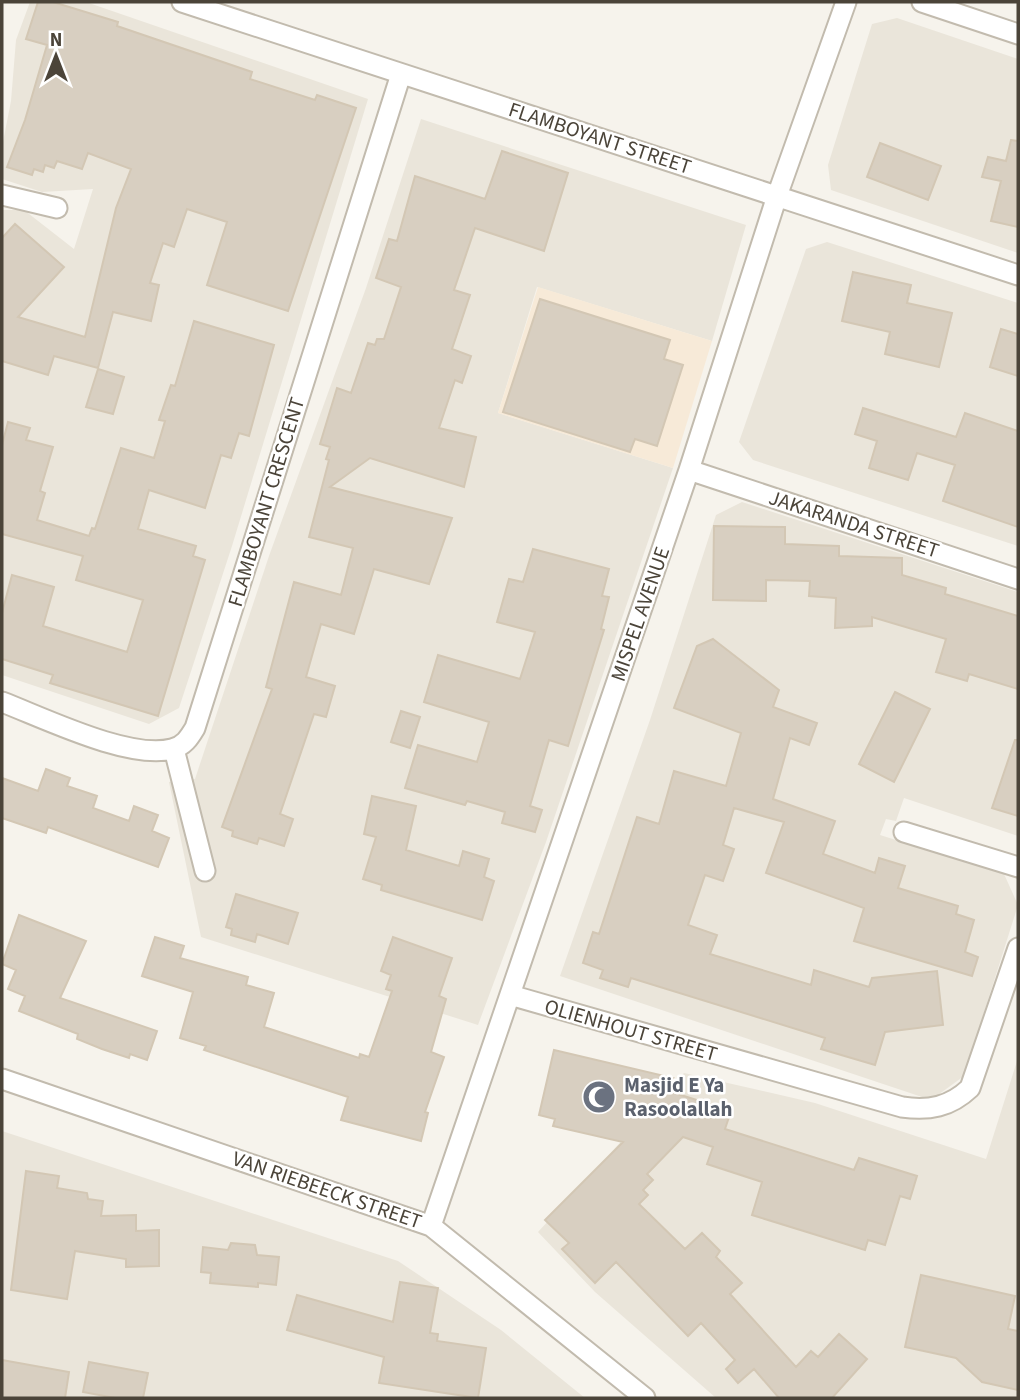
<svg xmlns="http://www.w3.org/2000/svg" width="1020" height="1400" font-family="'Source Sans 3',sans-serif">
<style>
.residential{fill:#eae5da}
.commercial{fill:#f7ead8}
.building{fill:#d8cfc1;stroke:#d3c7b4;stroke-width:2}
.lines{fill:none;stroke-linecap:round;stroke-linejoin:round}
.minor-casing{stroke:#c2bbae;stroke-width:23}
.minor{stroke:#fff;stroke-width:19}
.labels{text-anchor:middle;stroke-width:5;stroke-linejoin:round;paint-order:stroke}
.street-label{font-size:21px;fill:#4b4439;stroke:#fff}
.worship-label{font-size:21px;font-weight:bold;fill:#5b616d;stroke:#fff;text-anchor:start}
</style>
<rect width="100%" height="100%" fill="#f6f3ec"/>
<path class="residential" d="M30 2H86L368 99 232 546 179 708 149 724 2 675V210H24L74 249 93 189 42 192 2 179V147L11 101 16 40Z
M897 18 1018 59V253L831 190 828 165 872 24Z
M421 119 746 225 712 341 537 287 498 413 673 468 546 842 478 1025 201 937 169 782 195 779 269 556 366 288Z
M827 242 1018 303V546L753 460 739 442 806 249Z
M742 502 1018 592V836L904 798 896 821 886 819 880 835 1004 874 1018 905 964 1076 931 1100 560 976 650 720 716 515Z
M1018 1058V1398H716L595 1292 538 1232 684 1073 815 1103 986 1159Z
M2 1131 398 1261 501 1330 585 1398H2Z"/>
<path class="commercial" d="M538 287 712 341 673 468 498 413Z"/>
<path class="building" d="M38 2H53L118 22 117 26 252 72 250 79 315 100 317 95 356 108 288 311 207 285 227 222 187 209 174 247 163 243 150 283 159 285 151 321 113 312 98 368 54 356 48 375 2 361V238L15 224 64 267 18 317 85 337 116 208 131 169 88 153 82 169 57 161 54 168 45 165 43 172 34 169 32 175 7 167 25 120 47 45 26 39Z
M1011 140 1018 141V227L991 221 1001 181 982 177 988 157 1006 161Z
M880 143 941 166 928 200 867 177Z
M502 151 568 173 544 251 475 228 454 290 470 295 452 349 471 356 462 383 455 380 439 428 476 437 464 487 370 458 330 487 452 518 429 584 374 569 354 634 321 624 306 677 335 686 326 717 314 714 280 814 293 819 284 846 259 838 257 844 232 836 233 831 222 827 272 689 266 687 294 582 341 595 353 548 309 537 329 460 326 459 330 447 320 444 337 388 351 393 368 343 375 345 377 339H384L401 287 376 278 389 239 397 241 415 176 485 199Z
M853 272 911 285 907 303 952 313 939 367 885 354 890 332 842 321Z
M540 299 670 340 664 359 683 365 657 446 635 439 630 452 503 412Z
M194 321 274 345 249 436 239 433 231 458 221 455 205 508 149 490 138 529 196 546 193 556 205 560 158 716 50 683 53 675 2 659V613L12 575 54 587 43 626 127 652 143 600 76 580 83 556 2 534V445L8 422 30 428 26 440 53 447 40 491 45 493 37 520 89 536 92 528 95 529 121 448 154 458 165 421 159 420 171 385 175 386Z
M1001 329 1018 334V376L990 367Z
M98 369 124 377 113 414 86 407Z
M863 408 956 437 965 413 1018 431V527L943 501 955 465 917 453 908 480 869 468 877 441 855 434Z
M714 526 785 527V544L839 546V556L902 558V575L946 588 945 594 1018 616V689L969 674 967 681 936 672 946 639 872 617V626L835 628 836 598 809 596 810 581 766 580V601L713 600Z
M533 549 609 569 602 596 609 597 601 629 604 630 568 746 549 740 530 806 542 810 535 832 502 823 505 812 467 801 465 805 405 788 418 745 477 762 489 722 424 702 438 655 520 679 535 632 497 622 509 579 523 582Z
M713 639 779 690 773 707 817 723 809 745 790 738 773 799 835 821 823 854 875 873 879 858 905 866 898 888 958 906 956 914 974 920 965 952 978 957 972 976 854 941 864 908 766 873 784 822 734 808 723 845 734 849 723 881 705 875 688 925 717 935 710 954 811 985 814 970 869 987 872 978 937 971 943 1025 885 1032 875 1065 821 1049 825 1038 631 978 628 987 600 978 603 970 583 963 593 932 599 934 637 817 659 824 674 771 726 786 741 733 674 708 697 646Z
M895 692 930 709 894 782 859 764Z
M401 711 420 717 410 748 391 742Z
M1015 740H1018V816L992 808Z
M46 769 70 778 67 786 97 796 93 808 129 821 134 806 158 815 152 831 169 838 158 867 48 827 46 833 2 818V778L38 791Z
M372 796 416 806 406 850 459 866 463 851 489 859 484 877 494 881 482 920 381 890 382 885 363 879 376 837 364 834Z
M236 894 298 913 288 944 257 934 255 942 231 935 232 929 226 927Z
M19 915 86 941 60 998 157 1031 147 1060 130 1054 129 1058 102 1049 77 1039 78 1034 19 1011 25 996 8 989 16 970 2 964Z
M155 937 184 946 180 958 248 977 246 985 274 993 264 1027 359 1058 360 1054 369 1057 392 991 386 989 391 975 381 971 393 937 452 958 439 996 446 999 431 1052 444 1057 425 1112 428 1113 421 1141 341 1120 348 1097 204 1050 206 1046 180 1038 193 992 142 976Z
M554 1050 673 1078 662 1089 731 1111 725 1129 854 1170 859 1158 917 1176 910 1199 900 1196 885 1245 868 1240 865 1250 752 1215 762 1182 707 1164 713 1147 683 1137 647 1174 653 1180 643 1190 648 1195 639 1204 685 1249 702 1233 720 1251 716 1257 742 1283 730 1294 796 1367 811 1351 818 1357 839 1334 867 1359 832 1398H779L754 1369 738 1383 726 1369 735 1360 701 1323 688 1336 616 1262 595 1283 562 1249 569 1243 545 1220 623 1142 553 1126 555 1119 539 1115Z
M26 1171 59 1176 57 1188 87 1193 88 1199 103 1201 101 1216 136 1215V1231L159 1230V1266L126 1267V1259L75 1251 67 1299 11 1290Z
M231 1243 255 1245 257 1255 279 1257 276 1285 258 1283V1287L210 1283 211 1273 201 1272 203 1247 228 1250Z
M921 1275 1015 1296 1008 1329 1018 1331V1390L982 1382 956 1358 905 1347Z
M400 1282 438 1288 430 1333 438 1334 437 1341 486 1348 478 1398 379 1383 384 1357 287 1330 297 1295 393 1322Z
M2 1360 69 1372 65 1398H2Z
M89 1362 148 1373 143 1398H115L83 1392Z"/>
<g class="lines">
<defs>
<path id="minor" d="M182 2 1018 275
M922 2 1018 34
M2 195 57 208
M689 470 1018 579
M2 702C44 718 129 760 172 749 184 746 189 738 195 728L401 74
M174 749 205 871
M904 832 1018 867
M510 995 902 1107C929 1111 950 1107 970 1088L1018 948
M2 1079 431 1226 645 1398
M431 1226 689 470 777 196 846 2"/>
</defs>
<use href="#minor" class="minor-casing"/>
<use href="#minor" class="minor"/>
</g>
<defs>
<symbol id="mosque-disc" viewBox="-11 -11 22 22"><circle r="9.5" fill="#6b7280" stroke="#fff"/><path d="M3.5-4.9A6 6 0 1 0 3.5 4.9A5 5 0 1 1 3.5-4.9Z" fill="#fff"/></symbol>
</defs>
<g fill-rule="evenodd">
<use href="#mosque-disc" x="580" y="1078" width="38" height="38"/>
</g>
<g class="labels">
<g class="street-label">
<text transform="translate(600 138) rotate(18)" y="7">FLAMBOYANT STREET</text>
<text transform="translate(266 502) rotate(-73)" y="7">FLAMBOYANT CRESCENT</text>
<text transform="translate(854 524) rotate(18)" y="7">JAKARANDA STREET</text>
<text transform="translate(640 614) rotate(-71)" y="7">MISPEL AVENUE</text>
<text transform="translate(631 1030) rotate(16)" y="7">OLIENHOUT STREET</text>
<text transform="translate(327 1190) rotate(19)" y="7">VAN RIEBEECK STREET</text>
</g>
<g class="worship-label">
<text x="624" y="1092">Masjid E Ya<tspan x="624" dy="24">Rasoolallah</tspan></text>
</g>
</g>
<rect width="1020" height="1400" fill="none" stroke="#4b4439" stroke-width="7"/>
<g transform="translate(56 56)" stroke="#ffffff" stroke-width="5" paint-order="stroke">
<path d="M0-5L12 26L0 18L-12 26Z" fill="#4b4439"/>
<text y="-10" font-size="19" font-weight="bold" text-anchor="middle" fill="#4b4439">N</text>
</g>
</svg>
